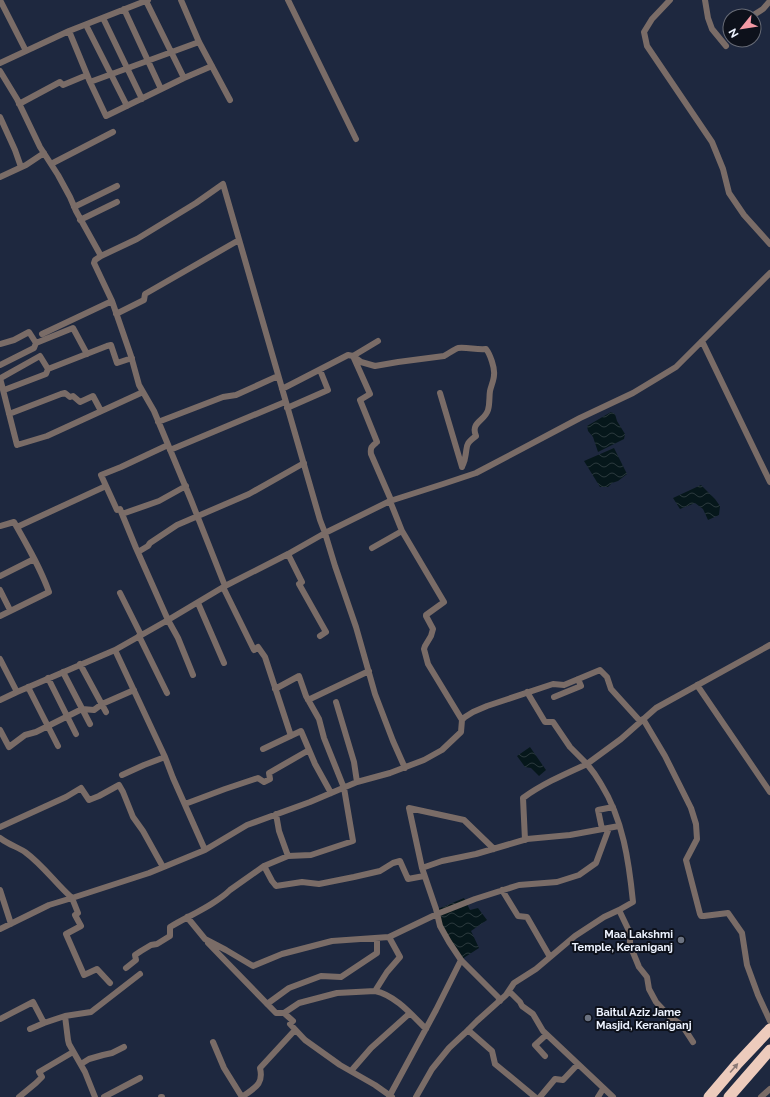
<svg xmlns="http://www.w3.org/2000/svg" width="770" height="1097" font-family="Raleway,sans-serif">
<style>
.water{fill:url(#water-waves)}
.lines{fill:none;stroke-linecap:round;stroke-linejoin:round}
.street{stroke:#7a6c67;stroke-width:6}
.highway{stroke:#edcbbc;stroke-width:11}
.oneway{fill:#887774}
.worship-dot{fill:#6b7280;stroke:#0d111b;stroke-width:1.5}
.labels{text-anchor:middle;stroke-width:4;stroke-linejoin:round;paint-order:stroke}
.poi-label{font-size:11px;font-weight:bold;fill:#edf3ff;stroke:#0d111b;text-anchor:end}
</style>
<defs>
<pattern id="water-waves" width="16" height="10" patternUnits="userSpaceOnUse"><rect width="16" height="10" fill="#06171b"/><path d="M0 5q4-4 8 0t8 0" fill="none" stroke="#2b393d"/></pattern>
</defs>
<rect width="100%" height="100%" fill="#1e283f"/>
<path class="water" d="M611 412 615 414 617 421 625 434 624 439 598 452 593 437 588 431 587 426Z
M614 448 627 474 618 481 612 483 608 487H600L584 461Z
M701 485 715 499 720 506 719 515 708 520 703 509 695 503 680 509 673 498Z
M530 747 546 770 539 776 531 768 525 767 517 756Z
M464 898 470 910 478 908 487 920 471 931 479 948 462 959 441 925 438 909Z"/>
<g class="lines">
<path class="street" d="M0 0 26 51
M181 0 199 42 230 100
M288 0 356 139
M670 0 652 19 644 32 647 46 712 142 723 169 729 193 744 215 770 244
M705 0 708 18 712 29 726 46
M146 1 184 78
M124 9 161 89
M752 16 763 9 770 1
M103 18 142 99
M86 25 127 106
M69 31 148 0
M0 63 69 31 90 82 199 42
M0 71 17 99 40 147 58 175 70 197 76 211 101 256 95 260 94 263 112 301 131 356 139 385 154 411 191 500 225 586
M90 82 106 116 184 78 212 66
M19 104 60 82 63 85 87 75
M0 117 15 150 21 167
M51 164 113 132
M0 177 26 165 44 153
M74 207 117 186
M80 220 117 202
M101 256 137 239 196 203 223 184 320 520 325 533 335 566 356 627 375 694 393 741 405 768
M116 314 144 300 145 294 239 240
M42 334 112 301
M378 341 353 356 361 362 375 366 398 362 444 356C448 354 455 349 458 348 467 347 477 350 486 349 490 354 495 368 494 375 494 380 491 386 490 391 489 397 490 403 488 410 485 421 470 422 476 436 464 445 468 445 465 458 465 461 463 464 462 467
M702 341 770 482
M0 344 14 340 29 332 36 343 73 328 87 354
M0 365 34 348 36 343
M0 378 17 445 47 436 143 392
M1 378 40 356 48 369
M282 389 348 355 353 356 370 394 360 400 377 442C372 446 370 447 371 454L391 500
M4 390 46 374 48 369 107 346 111 345 117 363 132 358
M440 393 462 467
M287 408 328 390 320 370
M9 414 61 394 65 393 70 397 73 396 80 402 93 396 101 411
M158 422 223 397 236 395 278 376
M168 445 121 467 101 475 117 510 120 509 136 548 168 620 178 638 193 675
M170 450 285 402
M390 501 402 531 444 602 426 615V616L433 629 431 636 425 646 424 649 428 664 462 720
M122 514 159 501 186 486
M0 526 14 522C27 545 40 567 49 592L0 616
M17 527 106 486
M372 548 402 531
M138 552 148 546 150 543 177 525 249 494 304 463
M288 554 302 582 299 584 326 632 320 636
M0 576 34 559
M223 587 254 650 258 647 265 657 291 736
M0 590 10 610
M120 593 141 635
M198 603 224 663
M139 636 167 693
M115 650 165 757 173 778 205 850 247 825 310 802 357 782 390 773 424 760 442 750 461 732 462 720 465 717 473 712 487 706 553 684 564 685 600 670 607 677 611 689 640 721
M0 659 17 692
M80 664 106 712
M63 672 90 724
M48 678 76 734
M697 685 770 792
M28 687 58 746
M554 697 581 686 578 679
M0 700 17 692 115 650 168 620 225 586 288 554 325 533 390 501 443 484 476 473 580 418 633 393 676 367 770 273
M308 700 369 671
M336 702 354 762 357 782
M643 719 665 756 691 808 696 824 697 839 686 860 700 914 701 916H704L728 913 742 933 747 965 758 995 770 1021
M0 730 9 747 25 735 36 732 82 709 94 710 102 704 134 690
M263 749 301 731 315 764 331 793
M122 775 144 765 165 757
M185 804 225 789 258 778 264 782 270 779 269 773 309 750
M276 814 279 831 288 856
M0 827 66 797 81 788 89 800 99 796 119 785 123 792 133 817 143 831 163 867
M602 829 598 810 613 807
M0 838C8 844 17 847 25 852 43 865 56 884 72 898L149 873 205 850
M525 840 523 798C542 784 565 774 587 764L570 747 553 722H545L527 692
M264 866 272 881 276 886 302 882 319 884 354 877 380 871 393 863 400 861 408 879 424 876
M422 868 409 808 464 820 494 849
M0 890 11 924
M502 890 518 916 527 917 550 957
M619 910 633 902C629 862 623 819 601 784 597 777 592 770 587 764L621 739 656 708 770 645
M187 917 205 939 226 950 253 966 282 954 332 941 389 937 437 914 475 899 519 885 557 882 579 875 596 863 609 828
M0 929 49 905 72 898 78 913 75 915 81 926 66 934 84 975 97 969 110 983
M208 943 276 1013H284L293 1021 290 1024 305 1040 340 1065 375 1085 392 1097
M126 968 136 960 135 955 141 951 151 945 157 944 170 936V927C188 916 215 905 230 890L264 866 288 856 311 855 353 841 344 788 324 738 319 719 306 696 299 676 275 689
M375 991C395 995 412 1015 426 1029
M509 992 512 994 520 1002 522 1006 533 1014 543 1031 613 1097
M500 1001 498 997 461 960 449 942 440 926 436 909 422 868 442 861 476 854 527 839 570 835 619 826
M267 1004 289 988 321 976 341 977 377 953V938
M284 1013 299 1003 337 993 375 991 387 972 400 957 389 937
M65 1016 68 1040 69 1044 85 1072 95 1097
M0 1019 33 1002 44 1023
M30 1029 44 1023 65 1016 91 1012 140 974
M468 1030 492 1051 495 1064 535 1097
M213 1042 224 1068 242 1097C254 1088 264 1085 260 1068L295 1030
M545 1056 535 1045 546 1035
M81 1064 89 1059 103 1055 112 1053 124 1047
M351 1071 371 1048 410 1013
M19 1097 36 1083 42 1077 39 1072 73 1052
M104 1097 140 1078
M161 1097H162
M389 1097 436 1010 461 960
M416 1097 432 1069 449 1048 465 1033 477 1021 506 995 514 983 536 969 575 936 604 917 619 910 630 933V945L639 967 647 977 649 989 656 1002 670 1017 682 1025 693 1042
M540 1097 555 1079 563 1080 578 1064
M598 1097 603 1089
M761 1097 770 1089"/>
<path class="highway" d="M709 1097 738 1063 770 1029
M729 1097 770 1050"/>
</g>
<defs><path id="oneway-solid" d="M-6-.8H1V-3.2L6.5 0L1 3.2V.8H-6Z"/></defs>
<use class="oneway" href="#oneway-solid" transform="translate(734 1068) rotate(-49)"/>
<g class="worship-dot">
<circle cx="681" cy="940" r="4"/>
<circle cx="588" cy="1018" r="4"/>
</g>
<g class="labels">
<g class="poi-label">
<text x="673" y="938">Maa Lakshmi<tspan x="673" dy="13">Temple, Keraniganj</tspan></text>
<text x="596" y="1016" text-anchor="start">Baitul Aziz Jame<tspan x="596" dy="13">Masjid, Keraniganj</tspan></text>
</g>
</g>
<g transform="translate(742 28) rotate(240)"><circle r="19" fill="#0d111b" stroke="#676b76"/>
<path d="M0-3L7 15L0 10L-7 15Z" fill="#f49aa5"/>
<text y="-6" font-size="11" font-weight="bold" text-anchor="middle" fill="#edf3ff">N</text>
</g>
</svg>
